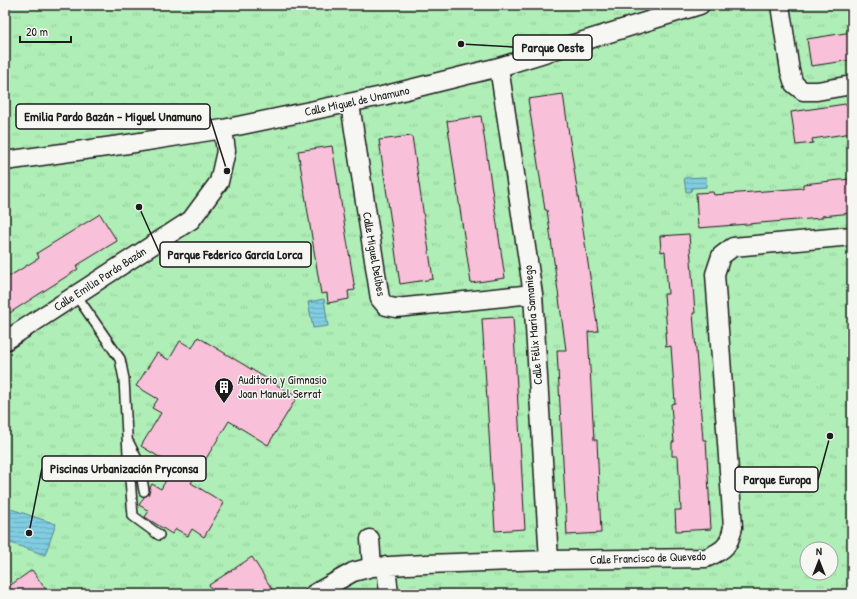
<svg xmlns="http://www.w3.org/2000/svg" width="857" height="599" font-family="'Patrick Hand',sans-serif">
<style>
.grass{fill:url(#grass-tufts);stroke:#668569;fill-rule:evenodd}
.water{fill:url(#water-rules);stroke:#588692}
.building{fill:#f8c1d9;stroke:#1c1c1c}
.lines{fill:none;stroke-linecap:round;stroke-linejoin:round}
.lane-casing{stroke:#1c1c1c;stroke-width:12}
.street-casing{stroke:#1c1c1c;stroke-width:21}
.lane{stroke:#f6f6f2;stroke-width:9}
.street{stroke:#f6f6f2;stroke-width:18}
.labels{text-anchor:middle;stroke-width:3;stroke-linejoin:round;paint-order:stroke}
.street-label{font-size:12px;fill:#1c1c1c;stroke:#f6f6f2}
.poi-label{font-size:12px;fill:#1c1c1c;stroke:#f6f6f2;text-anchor:start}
.leader{fill:none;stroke:#1c1c1c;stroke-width:1.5}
.callout-dot{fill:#1c1c1c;stroke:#f6f6f2;stroke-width:1.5}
.callout{fill:#f6f6f2;stroke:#1c1c1c;stroke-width:1.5}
.callout-label{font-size:13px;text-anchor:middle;font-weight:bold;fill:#1c1c1c}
</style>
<defs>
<pattern id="grass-tufts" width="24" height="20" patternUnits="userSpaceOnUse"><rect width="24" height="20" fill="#afeeb6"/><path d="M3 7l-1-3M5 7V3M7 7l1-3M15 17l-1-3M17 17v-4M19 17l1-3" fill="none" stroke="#96cc9c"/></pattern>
<pattern id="water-rules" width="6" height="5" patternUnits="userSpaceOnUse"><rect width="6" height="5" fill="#80cce0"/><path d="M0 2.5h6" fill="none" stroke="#6eafc0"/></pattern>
</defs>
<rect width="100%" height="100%" fill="#f6ebed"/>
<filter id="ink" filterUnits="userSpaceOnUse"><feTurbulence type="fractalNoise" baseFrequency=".025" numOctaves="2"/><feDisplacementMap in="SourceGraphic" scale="8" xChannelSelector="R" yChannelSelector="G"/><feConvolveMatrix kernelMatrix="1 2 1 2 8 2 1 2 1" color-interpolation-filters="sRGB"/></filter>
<g filter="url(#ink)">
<path class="grass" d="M5 5H852V594H5ZM807 549H831V573H807Z"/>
<path class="water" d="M706 177V187L692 188 691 191 689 192H686L684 178Z
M324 299 328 326 313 328 308 302Z
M5 507 56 524 45 555 5 541Z"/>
<path class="building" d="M852 32V60L811 66 807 39Z
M563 94 598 331 588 332 594 440H597L601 533 567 535 557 350H566L547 210H545L528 99Z
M852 103V133L812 139 813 143 796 145 791 112Z
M481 116 505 278 471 283 447 121Z
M412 136 433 279 400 284 379 140Z
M332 146 355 290 348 291 349 299 328 303 327 293 321 294 298 151Z
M850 179 851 183H852V213L822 216V218L698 228 696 193 713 192 714 195 803 188V184Z
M100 214 117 241 76 266 78 269 5 316V279L39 258 37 253Z
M689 234 695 313H693L703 440H706L711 529 676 531 675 510H681L678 456H672V442H674L671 404 675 403 671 346 666 347 665 332H667L664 294H668L665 251 661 252 660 236Z
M513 317 525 529 495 531 482 319Z
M198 337 297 397 268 445 229 421 191 483 224 503 204 537 192 529 188 536 176 529 172 534 145 517 149 511 139 505 144 497 149 493 150 488 152 484 161 489 174 466 141 446 161 413 152 408 158 399 136 386 157 353 169 360 180 341 192 348Z
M252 557 275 594H215L209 585Z
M32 570 49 594H5V589Z"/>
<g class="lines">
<defs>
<path id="lane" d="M76 295 120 359 124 379 128 454 133 516 159 535
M129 443 136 457 141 473 144 491"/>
<path id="street" d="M780 5 790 71 794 84 803 91H817L852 85
M499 67 533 294 549 560
M350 104 380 299 386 306 396 308 533 294
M5 161 128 144 223 129 382 96 499 67 700 5
M5 341 191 220 219 182 226 151 223 129
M370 539 372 567
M386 566 389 594
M314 594 353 572 372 567 426 564 549 560 706 558C725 550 729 546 733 527L715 274 721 256 733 247 852 236"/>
</defs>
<use href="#lane" class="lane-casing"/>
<use href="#street" class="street-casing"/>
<use href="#lane" class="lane"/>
<use href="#street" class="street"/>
</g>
</g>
<defs>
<symbol id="building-pin" viewBox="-11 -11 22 30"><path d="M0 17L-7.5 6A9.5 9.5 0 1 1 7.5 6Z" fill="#1c1c1c" stroke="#f6f6f2"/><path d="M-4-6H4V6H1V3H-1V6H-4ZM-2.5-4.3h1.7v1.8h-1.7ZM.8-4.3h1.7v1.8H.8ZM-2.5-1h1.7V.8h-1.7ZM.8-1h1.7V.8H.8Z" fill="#fff"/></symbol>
</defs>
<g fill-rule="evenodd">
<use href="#building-pin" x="213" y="376" width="22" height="30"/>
</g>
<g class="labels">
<g class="street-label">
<text transform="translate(357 101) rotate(-12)" y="4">Calle Miguel de Unamuno</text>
<text transform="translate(374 254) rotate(80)" y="4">Calle Miguel Delibes</text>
<text transform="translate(100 279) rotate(-33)" y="4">Calle Emilia Pardo Bazán</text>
<text transform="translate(533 325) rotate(-95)" y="4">Calle Félix María Samaniego</text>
<text transform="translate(648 558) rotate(-2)" y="4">Calle Francisco de Quevedo</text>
</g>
<g class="poi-label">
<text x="238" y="384">Auditorio y Gimnasio<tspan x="238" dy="14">Joan Manuel Serrat</tspan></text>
</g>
</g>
<path class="leader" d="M461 44L513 47M227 171L210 117M139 207L160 254M29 533L42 468M830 436L818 480"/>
<g class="callout-dot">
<circle cx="461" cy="44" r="4"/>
<circle cx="227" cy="171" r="4"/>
<circle cx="139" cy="207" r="4"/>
<circle cx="29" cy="533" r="4"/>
<circle cx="830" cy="436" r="4"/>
</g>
<g class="callout">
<rect x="513" y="35" width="79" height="25" rx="4"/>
<rect x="16" y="104" width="194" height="25" rx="4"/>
<rect x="160" y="242" width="151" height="25" rx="4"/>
<rect x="42" y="456" width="164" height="25" rx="4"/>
<rect x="735" y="467" width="83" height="25" rx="4"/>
</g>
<g class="callout-label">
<text x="553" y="52">Parque Oeste</text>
<text x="113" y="121">Emilia Pardo Bazán - Miguel Unamuno</text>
<text x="235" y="259">Parque Federico García Lorca</text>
<text x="124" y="473">Piscinas Urbanización Pryconsa</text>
<text x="777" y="484">Parque Europa</text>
</g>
<rect width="857" height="599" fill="none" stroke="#f6f6f2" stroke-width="20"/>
<rect x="10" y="10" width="837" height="579" fill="none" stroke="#1c1c1c" stroke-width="1.5" filter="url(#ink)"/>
<g transform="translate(819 561)"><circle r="19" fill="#f6f6f2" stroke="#9f9f9c"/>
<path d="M0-3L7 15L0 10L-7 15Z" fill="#1c1c1c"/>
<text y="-6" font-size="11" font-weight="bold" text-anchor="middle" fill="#1c1c1c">N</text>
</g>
<path d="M20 36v6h51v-6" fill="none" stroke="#1c1c1c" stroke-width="2"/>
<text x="26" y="36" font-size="12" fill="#1c1c1c" stroke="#f6f6f2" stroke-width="3" paint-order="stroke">20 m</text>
</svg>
